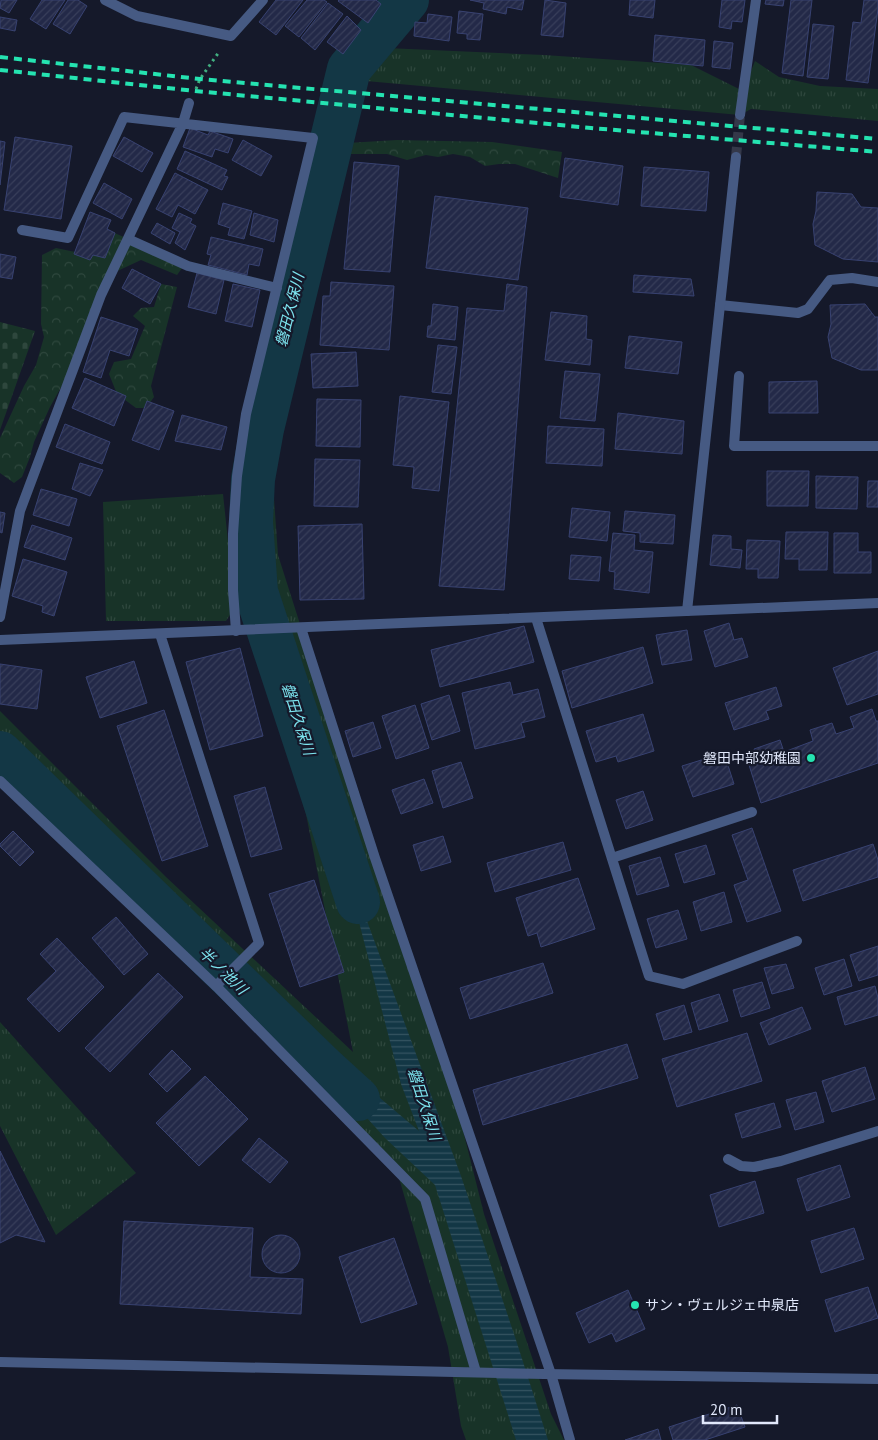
<svg xmlns="http://www.w3.org/2000/svg" width="878" height="1440" font-family="'PT Sans','Noto Sans JP',sans-serif">
<style>
.grass{fill:url(#grass-tufts)}
.forest{fill:url(#forest-crowns)}
.cemetery{fill:url(#cemetery-stones)}
.water{fill:url(#water-rules)}
.lines{fill:none;stroke-linecap:round;stroke-linejoin:round}
.river{stroke:#133745;stroke-width:44}
.building{fill:url(#building-hatch);stroke:#384271}
.minor-tunnel{stroke:#343849;stroke-width:10;stroke-dasharray:10 5;stroke-linecap:butt}
.path{stroke:#41af80;stroke-width:3;stroke-dasharray:2.5 4;stroke-linecap:butt}
.service{stroke:#465a83;stroke-width:10}
.minor{stroke:#465a83;stroke-width:10}
.tertiary{stroke:#465a83;stroke-width:10}
.rail{stroke:#25e3b1;stroke-width:4;stroke-dasharray:8 6;stroke-linecap:butt}
.poi-dot{fill:#25e3b1;stroke:#15192a;stroke-width:2}
.labels{text-anchor:middle;stroke-width:4.5;stroke-linejoin:round;paint-order:stroke}
.poi-label{font-size:14px;fill:#e1e8fb;stroke:#15192a;text-anchor:end}
.water-label{font-size:15px;font-style:italic;fill:#7ce3ee;stroke:#15192a}
</style>
<defs>
<pattern id="grass-tufts" width="24" height="20" patternUnits="userSpaceOnUse" patternTransform="scale(1.25)"><rect width="24" height="20" fill="#183328"/><path d="M3 7l-1-3M5 7V3M7 7l1-3M15 17l-1-3M17 17v-4M19 17l1-3" fill="none" stroke="#2e473d"/></pattern>
<pattern id="forest-crowns" width="20" height="18" patternUnits="userSpaceOnUse" patternTransform="scale(1.25)"><rect width="20" height="18" fill="#183328"/><path d="M2 6a3 3 0 1 1 6 0M12 15a3 3 0 1 1 6 0" fill="none" stroke="#2e473d"/></pattern>
<pattern id="cemetery-stones" width="16" height="16" patternUnits="userSpaceOnUse" patternTransform="scale(1.25)"><rect width="16" height="16" fill="#183328"/><path d="M2 7V4a2 2 0 0 1 4 0v3zM10 15v-3a2 2 0 0 1 4 0v3z" fill="#2e473d"/></pattern>
<pattern id="water-rules" width="6" height="5" patternUnits="userSpaceOnUse" patternTransform="scale(1.25)"><rect width="6" height="5" fill="#133745"/><path d="M0 2.5h6" fill="none" stroke="#355461"/></pattern>
<pattern id="building-hatch" width="6" height="6" patternUnits="userSpaceOnUse" patternTransform="scale(1.25)"><rect width="6" height="6" fill="#232948"/><path d="M-1 1l2-2M0 6l6-6M5 7l2-2" fill="none" stroke="#383e5a"/></pattern>
</defs>
<rect width="100%" height="100%" fill="#15192a"/>
<path class="grass" d="M386 48 544 55 691 65 743 91 755 61 779 77 820 86 878 89V121L751 109 740 115 366 81Z
M358 115 347 143 295 323 271 456 278 555 342 756 450 1079 484 1214 551 1414 564 1440H466L461 1426 448 1347 397 1171 0 778V711L166 877 353 1052 306 814 249 615 233 534 246 414 313 138 335 124 329 116Z
M223 494 235 607 226 621H106L103 502Z
M0 1022 136 1173 56 1235 0 1126Z"/>
<path class="forest" d="M397 140 492 142 562 152 558 178 515 164H499L485 166 470 157 453 154 438 157 426 155 407 160 387 154H344L347 143Z
M101 227 185 264 177 275 141 260 111 274 79 355 50 407 34 442 30 457 22 477 14 483 0 473V438L24 386 36 365 44 337 41 324 42 255 56 248 80 253Z
M161 284 177 287 151 386 154 397 146 408H136L117 394 109 374 114 362 131 359 145 326 133 316 141 308 154 307Z"/>
<path class="cemetery" d="M0 322 35 331 0 430Z"/>
<path class="water" d="M339 845 461 1176 516 1340 548 1440H516L435 1185 385 1138 250 988 419 1131 401 1084Z"/>
<g class="lines">
<path class="river" d="M0 753 323 1067 358 1099
M358 902 256 592 251 522 253 479 262 429 349 69 407 0"/>
</g>
<path class="building" d="M1 0H17L9 13 0 8Z
M42 0H65L46 29 30 19Z
M68 0H78L87 6 70 34 53 24Z
M276 0H303L276 35 259 22Z
M307 0H324L327 2 299 37 285 26Z
M339 0H376L381 4 368 23 338 1Z
M470 0H524L522 10 507 7 506 14 483 9 484 3Z
M545 0 566 3 563 37 541 35Z
M630 0H655L653 18 629 15Z
M722 0H745L742 22 732 21 731 29 719 27Z
M766 0H784L783 6 765 4Z
M791 0H812L803 76 782 73Z
M864 0H878V9L868 83 846 80 853 22 861 23Z
M328 3 343 14 315 50 301 38Z
M459 11 483 14 480 40 467 39V34L457 33Z
M428 14 452 17 449 41 414 36 415 22 427 23Z
M347 16 361 30 343 54 327 42Z
M0 17 17 20 15 31 0 28Z
M813 24 834 26 828 79 807 77Z
M655 35 705 40 703 66 653 61Z
M714 41 733 43 730 69 712 67Z
M190 128 208 135 210 131 233 139 228 153 215 149 212 157 183 147Z
M15 137 72 146 61 219 4 210Z
M124 137 153 153 142 172 113 156Z
M243 140 272 156 261 176 232 160Z
M0 141 5 142 0 185Z
M185 151 227 170 224 176 228 177 222 190 177 169Z
M565 158 623 166 618 205 560 197Z
M354 162 399 166 390 272 344 269Z
M644 167 709 172 706 211 641 206Z
M175 173 208 190 195 214 178 205 172 217 156 209Z
M104 183 132 199 122 219 93 203Z
M817 192 852 194 861 207 878 208V262L843 259 815 245 813 224 816 211Z
M435 196 528 208 518 280 426 268Z
M223 203 252 211 244 239 228 235 230 228 218 224Z
M90 212 111 220 107 229 115 233 105 258 93 255 90 260 74 254Z
M179 213 192 219 190 223 196 226 185 250 175 243 180 232 172 228Z
M254 213 278 220 274 242 250 235Z
M157 223 175 233 170 244 151 233Z
M211 237 263 249 259 266 249 264 247 275 208 265 211 255 207 254Z
M0 254 16 257 12 279 0 277Z
M132 269 161 284 150 304 122 288Z
M197 273 224 280 216 314 188 307Z
M634 275 691 279 694 296 633 292Z
M331 282 394 286 389 350 320 345 323 296H330Z
M233 284 260 290 252 327 225 321Z
M507 284 527 287 504 590 439 586 467 308 504 311Z
M433 304 458 307 455 340 427 337 428 326H431Z
M865 304 875 317H878V370H861L832 358 828 337 831 324 830 305Z
M551 312 587 316 586 339 592 340 590 365 545 360Z
M101 317 138 329 129 356 110 350 101 378 83 372Z
M629 336 682 342 678 374 625 368Z
M438 345 457 347 451 394 432 392Z
M356 352 358 386 313 388 311 354Z
M565 371 600 374 595 421 560 418Z
M85 378 126 396 114 426 72 408Z
M817 381 818 413H769V382Z
M400 396 449 402 439 491 412 488 414 467 393 465Z
M317 399 361 400 360 447 316 446Z
M147 401 174 411 159 450 132 440Z
M618 413 684 421 682 454 615 449Z
M182 415 227 427 221 450 175 441Z
M65 424 110 442 102 464 56 447Z
M548 426 604 429 602 466 546 463Z
M315 459 360 460 358 507 314 506Z
M80 463 103 470 90 496 72 489Z
M767 471H809L808 506H767Z
M816 476 858 477 857 509 816 508Z
M868 481H878V507H867Z
M41 489 77 499 69 526 33 515Z
M572 508 610 512 607 541 569 537Z
M625 511 675 515 673 544 640 542V533L623 531Z
M0 512 5 513 2 533 0 532Z
M362 524 364 599 300 600 298 526Z
M32 525 72 538 65 560 24 547Z
M786 532H828L827 570H799V559H785Z
M613 533 635 535 634 550 653 552 649 593 614 589 615 572 609 571Z
M834 533H858V552H871V573H834Z
M713 535 731 536V549L742 550 740 568 710 565Z
M747 540 780 541 778 578H758V569H746Z
M571 555 601 557 599 581 569 579Z
M23 559 67 572 54 616 42 612 43 606 12 596Z
M729 623 734 640 742 638 748 657 715 667 704 631Z
M524 626 534 662 440 687 431 650Z
M687 630 692 660 662 665 656 635Z
M643 647 653 683 572 708 562 671Z
M240 648 263 736 210 750 186 662Z
M878 651V694L847 705 833 668Z
M134 661 147 703 100 718 86 677Z
M0 664 42 670 37 709 0 704Z
M510 682 513 695 538 689 545 717 521 723 525 737 475 749 462 693Z
M776 687 782 706 766 711 769 719 734 730 725 703Z
M449 695 460 731 432 740 421 704Z
M415 705 429 748 396 759 382 716Z
M872 709 876 721H878V763L761 803 749 765 758 762 754 749 780 740 784 752 813 741 810 730 832 723 836 734 854 728 850 717Z
M164 710 208 846 162 861 117 726Z
M643 714 654 751 618 762 616 756 596 762 586 731Z
M373 722 381 748 353 757 345 731Z
M724 753 734 784 693 797 682 766Z
M461 762 473 798 443 808 432 771Z
M424 779 433 803 401 814 392 790Z
M265 787 282 849 251 857 234 796Z
M643 791 653 820 626 829 616 800Z
M752 828 781 911 747 922 734 885 748 880 732 835Z
M13 831 34 852 20 866 0 846V844Z
M443 836 451 862 421 871 413 845Z
M563 842 571 870 495 892 487 863Z
M873 844 878 860V877L803 901 793 870Z
M706 845 715 874 684 883 675 854Z
M660 857 669 886 637 895 629 866Z
M578 878 595 929 541 947 537 933 528 936 516 898Z
M314 880 344 972 300 987 269 894Z
M724 892 732 922 701 931 693 902Z
M678 910 687 939 656 948 647 919Z
M116 917 148 954 124 975 92 938Z
M57 938 104 987 59 1032 27 999 56 971 40 954Z
M878 946V975L859 981 850 955Z
M844 959 852 986 824 995 815 968Z
M543 963 553 993 470 1019 460 988Z
M786 964 794 988 772 994 764 968Z
M158 973 183 997 110 1072 85 1048Z
M762 982 770 1008 741 1017 733 990Z
M875 986 878 998V1015L845 1025 837 997Z
M719 994 728 1021 699 1030 691 1003Z
M684 1005 692 1032 664 1040 656 1014Z
M802 1007 811 1029 769 1045 760 1023Z
M747 1033 762 1081 677 1107 662 1059Z
M627 1044 638 1078 483 1125 473 1090Z
M172 1050 191 1069 167 1092 149 1074Z
M865 1067 875 1099 832 1112 822 1081Z
M205 1076 248 1119 199 1166 156 1123Z
M816 1092 824 1122 795 1130 786 1100Z
M774 1103 781 1127 742 1138 735 1114Z
M259 1138 288 1162 270 1183 242 1160Z
M0 1151 45 1242 16 1235 0 1243Z
M840 1165 850 1197 807 1211 797 1179Z
M755 1181 764 1213 719 1227 710 1195Z
M124 1221 253 1228 250 1277 303 1279 301 1314 120 1304Z
M854 1228 864 1259 821 1273 811 1241Z
M262 1254a19 19 0 1 1 38 0a19 19 0 1 1-38 0Z
M394 1238 417 1304 361 1323 339 1257Z
M868 1287 878 1318 835 1332 825 1300Z
M628 1290 645 1329 616 1342 612 1333 589 1343 576 1313Z
M737 1405 745 1427 705 1440H673L669 1427Z
M658 1429 661 1440H625Z"/>
<g class="lines">
<path class="minor-tunnel" d="M736 157 740 115"/>
<path class="path" d="M196 89 200 79 219 52"/>
<path class="service" d="M720 305 798 313 808 309 830 280 852 278 878 282
M160 634 259 943 216 986"/>
<path class="minor" d="M105 0 137 16 231 36 263 0
M740 115 756 0
M22 230 68 238 124 117 313 138 246 414 237 476 233 534V590L236 631
M128 239 188 266 277 288
M739 376 734 446H878
M687 611 736 157
M0 617 20 511 101 295 183 123 189 103
M536 618 649 976 683 984 797 941
M301 628 375 858 551 1374 570 1440
M0 781 216 986 425 1199 476 1372
M612 858 752 812
M728 1159 741 1166 754 1167 781 1161 878 1131"/>
<path class="tertiary" d="M0 640 878 603
M0 1362 544 1374 878 1379"/>
<path class="rail" d="M0 57 200 79 878 139
M0 70 195 91 591 128 878 152"/>
</g>
<g class="poi-dot">
<circle cx="811" cy="758" r="5"/>
<circle cx="635" cy="1305" r="5"/>
</g>
<g class="labels">
<g class="poi-label">
<text x="801" y="763">磐田中部幼稚園</text>
<text x="645" y="1310" text-anchor="start">サン・ヴェルジェ中泉店</text>
</g>
<g class="water-label">
<text transform="translate(290 310) rotate(-76)" y="5">磐田久保川</text>
<text transform="translate(298 719) rotate(72)" y="5">磐田久保川</text>
<text transform="translate(223 971) rotate(44)" y="5">半ノ池川</text>
<text transform="translate(424 1104) rotate(72)" y="5">磐田久保川</text>
</g>
</g>
<path d="M703 1415v8h74v-8" fill="none" stroke="#e1e8fb" stroke-width="2.5"/>
<text x="710" y="1415" font-size="15" fill="#e1e8fb" stroke="#15192a" stroke-width="4" paint-order="stroke">20 m</text>
</svg>
